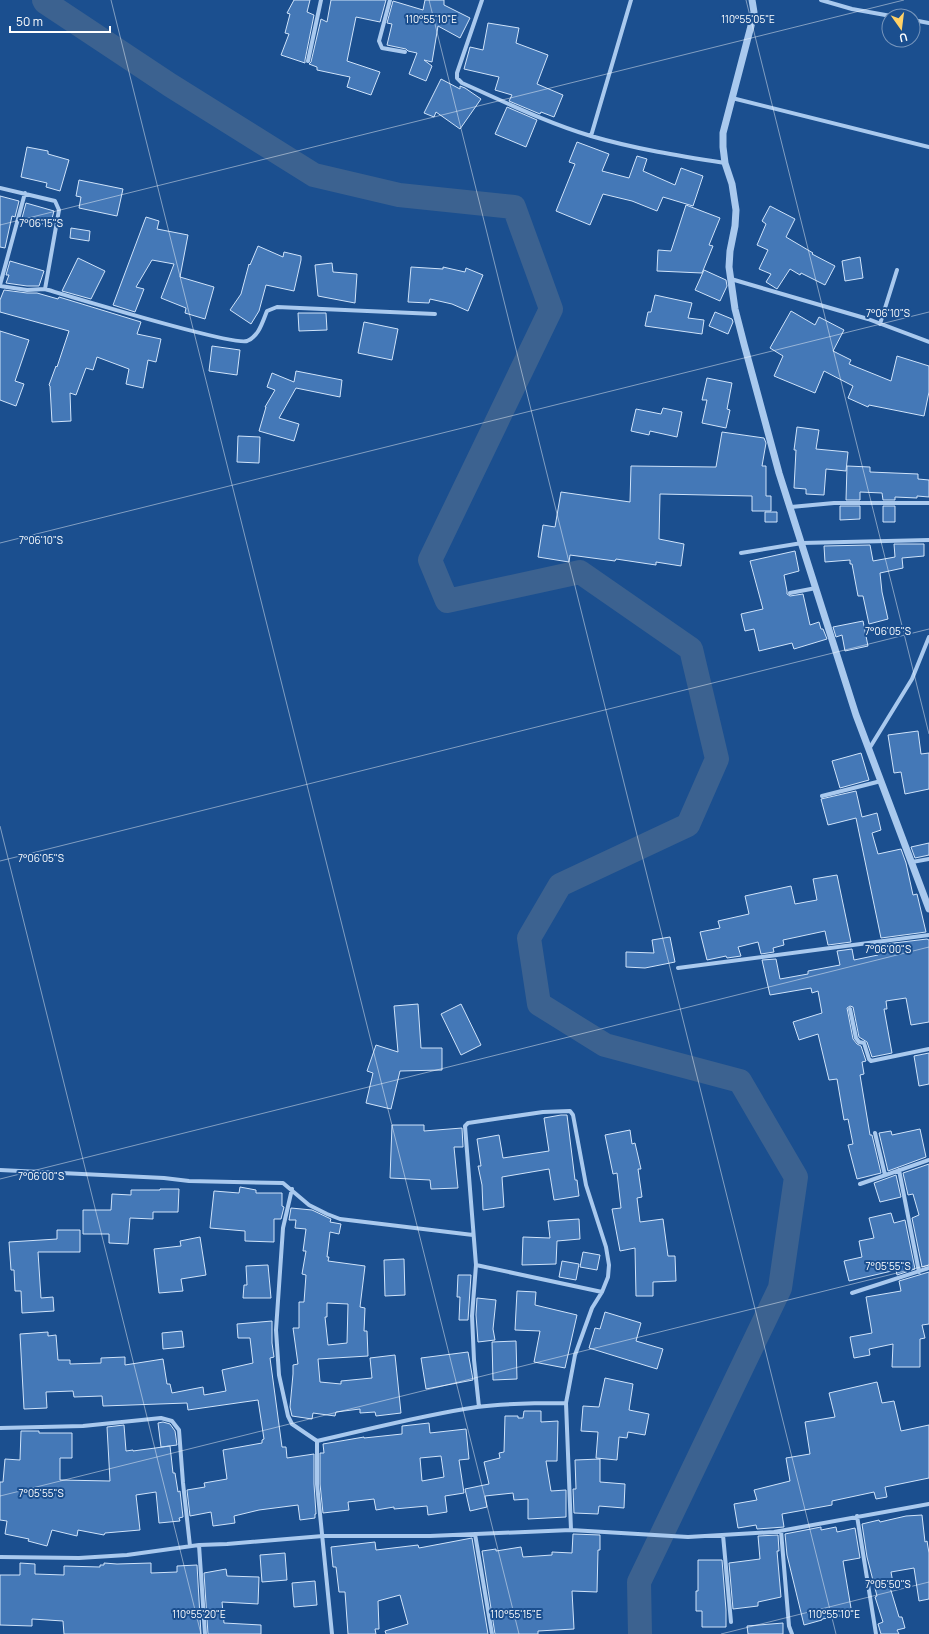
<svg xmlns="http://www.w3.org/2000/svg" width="929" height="1634" font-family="Manrope,sans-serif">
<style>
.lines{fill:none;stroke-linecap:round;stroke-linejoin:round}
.river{stroke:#3c6290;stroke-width:24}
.building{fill:#4478b7;stroke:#cfe3fa;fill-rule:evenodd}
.minor{stroke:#a9c9ee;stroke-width:4}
.tertiary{stroke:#a9c9ee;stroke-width:7}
.ticks{fill:none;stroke:#fff;stroke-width:1;stroke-opacity:0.45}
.ticks-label{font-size:10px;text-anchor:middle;fill:#fff;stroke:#1b4f8f;stroke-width:4;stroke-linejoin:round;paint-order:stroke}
</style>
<rect width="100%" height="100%" fill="#1b4f8f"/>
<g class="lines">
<path class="river" d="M44 0 45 2 170 85 314 175 399 195 514 207 551 309 430 560 447 601 580 572 691 649 717 759 688 825 560 885 529 938 539 1004 605 1045 740 1081 796 1177 780 1288 639 1582 640 1634"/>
</g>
<path class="building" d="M294 0H310L307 12 314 15 305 60V63L281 55 289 34 285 33 290 14 287 13Z
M331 0H386L380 22 356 17 347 61 380 72 371 95 347 87 350 77 317 70V67L309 64 311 62 321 19 327 22Z
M425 0H444V5L470 18 460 38 438 26 432 62 424 60 432 66 426 81 409 74 417 53 408 51 406 49 387 45 392 24 387 23 393 1 423 10Z
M488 23 519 28 516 43 548 55 537 84 563 95 554 117 541 112 540 114 509 101 512 95 495 90 499 77 464 69 470 47 483 50Z
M441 79 460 89V86L465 88 481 99 460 129 436 112 434 117 424 113Z
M507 107 537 120 526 147 495 134Z
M577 142 609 154 602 171 629 178 637 156 647 159 643 171 675 185 681 168 703 176 693 206 663 197 657 211 632 201 603 194 590 225 556 211 575 164 569 162Z
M27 147 48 151V154L69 160 60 191 46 187 47 183 21 177Z
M79 180 123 189 117 216 79 208 81 197 76 196Z
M0 196 19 201 15 217 12 216 5 248 0 247Z
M26 203 54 211 50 226 22 218Z
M686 205 720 218 709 245 713 246 702 273 657 271 658 250 671 251Z
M770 206 795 219 786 237 813 253 812 254 835 266 825 285 801 273 800 275 790 269 777 289 766 282 771 274 759 269 768 250 757 245 766 224 762 221Z
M146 217 159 221 157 229 188 235 180 277 214 287 205 319 185 313 186 308 161 298 174 264 152 260 136 287 144 289 135 312 113 305Z
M71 228 90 231 89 241 70 238Z
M258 246 283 257 284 252 301 256V260L294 291 266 285 259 311 251 324 230 310 241 294 249 264 250 265Z
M860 257 863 278 845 281 842 261Z
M78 258 105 271 91 299 62 291Z
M10 261 44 271 39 286H27L6 283 9 275H6Z
M332 263 333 272 357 274 355 303 318 296 315 265Z
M411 267 443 269V267L465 272 466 268 483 275 468 311 452 304 430 299 429 303 408 302Z
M704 270 726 280 727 286 720 301 695 290Z
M4 290 27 293H37L58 299 59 297 141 322 137 334 161 339 156 362 148 360 143 388 126 384 129 369 97 357 93 370 86 368 76 395 70 393 71 421 52 422 50 386 49 385 56 366 57 367 69 331 0 312V300Z
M655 295 692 303 688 318 704 320 702 334 645 326 648 312H651Z
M791 311 815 325 819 317 844 330 833 351 851 360 849 364 891 381 897 356 929 366V392L924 416 869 405 868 407 848 398 853 386 824 371 815 393 774 376 783 356 770 348Z
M715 312 732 319 733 322 728 334 709 326Z
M298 313H326L327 330 299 331Z
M364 322 398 329 392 360 358 353Z
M0 331 29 340 15 381 24 384 16 406 0 400Z
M212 346 240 350 237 375 209 371Z
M296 371 342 380 340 397 296 388 279 418 299 424 294 441 259 431 266 407H265L275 390 267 387 272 373 294 382Z
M707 378 732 383 727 409 730 410 726 428 702 423 707 400H702Z
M663 408 682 412 677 437 650 431 649 435 631 431 636 409 661 414Z
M797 427 819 430 816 449 848 452 846 471 826 469 824 495 806 494V489L794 488 796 450H794Z
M722 432 764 438 766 443 762 466H766V496H771V511H752V496L660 494 659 539 684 544 681 566 656 562V565L616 559 615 561 570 555 569 562 538 557 543 525 555 527 561 492 630 502 631 466 716 467Z
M238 436 260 437 259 463 237 462Z
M847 466 870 467V472L918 474V479L929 480V497L917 496V498L895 497V500H883L882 493 860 492V500H846Z
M840 506H860V519L840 520Z
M883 506H895V522H883Z
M765 512H777V522H765Z
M894 544H924V556L902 558 903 568 880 573 882 592 888 619 869 624 863 596H858L852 564H850V560L825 562 824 546 870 545 873 561 895 557Z
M795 551 799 571 784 575 787 591V594L790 596 803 594 810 625 819 622 821 629H823L827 639 794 649 792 643 759 651 754 629 745 631 741 614 763 609 750 561Z
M863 621 868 646 845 651 842 635 836 637 833 627Z
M918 731 921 754 929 753V789L905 794 901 772 894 773 888 735Z
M861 753 869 780 840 788 832 761Z
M856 791 862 817 877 813 881 830 872 833 878 854 901 849 906 863 913 895 917 894 926 932 881 938 856 818 828 825 821 799Z
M929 843V855L915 858 911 847Z
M837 875 851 942 828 945 825 931 783 940 784 945 773 948 774 952 761 954 758 942 738 947 741 956 727 958 726 956 707 960 700 932 720 928 718 921 749 914 745 896 791 886 795 904 817 900 813 879Z
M670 937 675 962 645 968 626 967V952L654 953 652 940Z
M927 939 929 940V1022L911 1025 906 998 886 1001 887 1009H884L892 1053 872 1057 867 1042 859 1037 853 1007 850 1006 847 1008 853 1039 857 1044 861 1046 866 1061 862 1062 864 1074 860 1075 870 1135H872L881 1173 857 1179 848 1145 853 1144 848 1119 844 1120 837 1079 829 1080 818 1034 799 1040 793 1022 822 1013 818 991 812 993 811 988 770 995 762 960 776 959 780 979 808 974V971L840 965 837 951 852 949 854 960 878 955 877 945Z
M418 1004 421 1048H442V1070L400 1071 391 1109 366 1103 373 1073 367 1071 376 1045 398 1052 394 1006Z
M461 1004 481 1045 461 1055 441 1014Z
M929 1053V1084L919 1086 914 1056Z
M561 1115H567L575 1180H577L579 1196 554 1200 549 1169 502 1177 504 1207 483 1210 482 1185 478 1166H481L477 1139 499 1135 503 1158 549 1151 544 1118Z
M392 1125H424V1131L462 1128 463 1147H454L458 1188 431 1189 430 1180 390 1178Z
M920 1129 926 1157 888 1171 879 1133 891 1131 892 1135Z
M630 1130 632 1144 635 1143 641 1169H638L642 1197 637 1198 640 1222 663 1219 668 1256H675L676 1281 653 1282V1296H636L635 1248 620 1251 612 1209 621 1208 617 1173 613 1174 605 1135Z
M929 1164V1265L922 1267 912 1218 919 1215 913 1194 908 1195 903 1173Z
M896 1175 901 1197 880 1202 874 1183Z
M240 1187 256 1190V1193H282V1206L284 1207 281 1219H274V1242L245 1241V1231L210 1228 214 1191 239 1193Z
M160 1189H179L178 1212H153V1219L130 1218 128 1244 109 1243V1234H83V1210H111L112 1194 131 1195V1190H160Z
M291 1208 312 1210 331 1219 330 1222 341 1224 339 1234 330 1232 327 1257H329L328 1261 365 1266 360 1307 365 1308 364 1331H367L368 1356 318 1359 320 1382 341 1384V1381L372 1378 370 1358 395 1355 401 1413 376 1416 375 1412 360 1413V1409L336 1412 335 1416 313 1413 312 1419 292 1416 290 1407 293 1374V1365L298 1364 293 1328H299V1302H304L306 1275 302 1274 306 1251H303L306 1229 295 1228 296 1220H289ZM327 1303 348 1304 347 1343 328 1345 325 1317H327Z
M891 1213 894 1223 905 1220 915 1269 897 1275 896 1270 849 1281 844 1261 862 1257 859 1241 874 1238 869 1218Z
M579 1219 580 1239 557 1241 556 1264 522 1265 523 1237 550 1238 548 1221Z
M57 1230H80V1252H38L41 1298 53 1297 54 1311 22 1313 21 1291H15L14 1270H11L9 1242 57 1239Z
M200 1237 206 1275 181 1279 183 1291 159 1293 154 1249 181 1246 180 1241Z
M583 1252 600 1255 597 1270 580 1267Z
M404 1259 405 1295 385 1296 384 1260Z
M562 1261 579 1264 576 1280 559 1277Z
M268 1265 271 1298H243L244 1285H247L246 1266Z
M929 1272V1324L922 1325 925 1338 920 1339V1367H892L893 1344 869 1349 870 1355 854 1358 850 1337 872 1333 866 1297 901 1291 899 1281Z
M458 1275H471L468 1320H459L460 1297H457Z
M517 1291 536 1292 535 1305 577 1315 565 1368 534 1362 540 1331 515 1330Z
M477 1298 496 1300 493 1329 495 1340 478 1342 476 1315Z
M605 1312 641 1323 636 1341 663 1349 657 1369 589 1348 595 1328 600 1329Z
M272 1321V1343L274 1357 270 1358 282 1447H286L287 1458 314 1454V1484L316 1514H315V1518L300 1520 298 1505 259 1510 234 1516 235 1523 213 1526 211 1512 190 1516 187 1490 205 1487 204 1483 227 1479 223 1450 262 1443V1440L264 1439 258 1400 188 1410 187 1403 103 1406 102 1396 74 1397 73 1391 46 1392 47 1408 24 1409 20 1334 48 1332V1336L56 1335 58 1360H70V1364L101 1363V1358L125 1357V1365L163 1359 167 1384H170L172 1393 203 1387 204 1395 226 1391 222 1370 253 1363 250 1338H238L237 1324Z
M182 1331 184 1347 163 1349 162 1333Z
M516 1341 517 1379 493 1380 492 1342Z
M468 1352 473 1380 426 1389 421 1358Z
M605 1378 633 1384 629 1410 649 1414 645 1435 628 1432 627 1438 619 1437 617 1460 596 1458 598 1432 581 1431 583 1406 599 1407Z
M877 1382 882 1403 894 1401 901 1431 929 1425V1478L885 1487 887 1497 876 1499 874 1492 832 1501V1505L782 1514 784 1527 757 1529 756 1525 738 1528 734 1504 757 1500 754 1490 790 1481 786 1458 810 1454 805 1422 835 1417 829 1393Z
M524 1411H541V1422L558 1421 557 1461H546L551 1491 566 1490V1517L528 1519V1499L514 1500 513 1493 485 1496 487 1507 470 1511 465 1489 489 1484 484 1462 500 1458 499 1453 504 1452 505 1416H518V1418H523Z
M163 1422 170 1424 175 1431 177 1445 161 1447 158 1423Z
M429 1423 430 1433 466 1429 469 1459 459 1460 464 1493 445 1496 447 1512 428 1515 427 1506 394 1509V1507L376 1510 374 1499 348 1502 349 1510 323 1513 320 1484V1453H324L323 1444 364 1437V1438L402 1434V1426ZM441 1456 444 1477 422 1481 420 1458Z
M124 1425 126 1451 133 1450V1451L170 1446 173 1473H175L178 1492 180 1491 183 1517 179 1518 180 1521 159 1523 156 1492 136 1495 140 1530 105 1533 104 1535 78 1530 77 1536 52 1530 47 1546 28 1541 29 1539 5 1534 7 1521 0 1520V1482H3L5 1459 20 1460 21 1431H39V1433H72V1458H60V1480L110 1481 107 1427Z
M600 1459V1482L625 1484 624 1508 599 1506 598 1514 574 1513 573 1489H576L575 1460Z
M922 1515 925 1542 927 1541 929 1553V1599L919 1601 914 1568 891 1572 893 1583 889 1584 899 1617H902L905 1628 897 1630 899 1634H881L878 1624 883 1622 875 1597 877 1596 867 1557 862 1524 879 1520 880 1522 906 1516Z
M821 1527V1530L836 1527 837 1532 855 1528 860 1558 843 1561 852 1614 822 1619V1620L804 1625 787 1555 785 1534Z
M573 1534 600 1535V1550H598L597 1592 572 1591 574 1629 538 1631V1634H495L482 1551 496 1549V1551L521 1547 523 1557 552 1555V1552L572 1553Z
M778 1535 779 1551H777L781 1597 758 1602V1606L733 1609 729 1563 760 1559 758 1536Z
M472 1538 488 1634H386L385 1631 408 1624 400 1595 378 1601 379 1629H375L376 1634H348L345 1592H339L336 1567H333L331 1547 375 1542 376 1550 418 1545 419 1548Z
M285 1553 287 1580 262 1582 260 1555Z
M698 1560H722L726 1610V1627H702V1611H696V1591H698Z
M20 1563 35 1564V1574L64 1575V1566L100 1567V1565H104V1563L117 1564 151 1563V1573L177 1572V1566L197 1565 201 1634H64L63 1621 32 1619V1626L0 1625V1575H20Z
M226 1569 227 1576 259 1577 258 1604 222 1602 224 1623 261 1625V1634H208L204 1573Z
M315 1581 317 1605 294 1607 292 1583Z
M783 1623V1634H748L747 1626Z"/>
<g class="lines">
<path class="minor" d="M390 0 379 41 382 48 405 52
M482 0 457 73V78L462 83C505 102 547 123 591 136 635 149 680 156 725 163
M821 0 852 9 891 16
M913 20 929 23
M308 61 321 0
M732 98 929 147
M591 136 631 0
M0 188 55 201 59 210 45 289 27 290 0 286
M731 279 868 319 929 342
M0 285 25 193
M45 289C72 297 233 346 247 341 259 336 262 323 267 311L277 307 435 314
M880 324 897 270
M791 507 834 503H929
M741 553 802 543 929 540
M790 593 816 588
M869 749 912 679 929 637
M822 796 881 781
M912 862 929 859
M678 968 929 935
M850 1009 856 1038 859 1042 864 1043 869 1059 871 1061 929 1049
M875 1133 885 1175
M0 1170 164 1178 189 1181 283 1183 309 1205 327 1214 340 1219 473 1235
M899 1170 919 1272
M860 1184 929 1160
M292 1189 283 1228 276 1330 279 1375 288 1416 292 1424 317 1441
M476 1265 602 1292
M852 1293 929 1268
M479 1407 474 1360 472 1316 476 1265 465 1126 468 1123 543 1112 570 1111 573 1115 586 1185 606 1247 609 1265 608 1277 602 1292 592 1308 575 1355 566 1403 571 1530
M0 1428 83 1426 161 1418 172 1421 179 1430 183 1483 190 1546
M857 1516 876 1634
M781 1531 789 1626 792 1634
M475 1534 492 1634
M723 1535 731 1622
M199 1545 205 1634
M0 1557 79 1558 127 1555 199 1545 227 1544 323 1536H430L571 1530 688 1537 774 1532 929 1504
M332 1634 317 1484V1441C370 1429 423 1415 477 1407 506 1403 536 1403 566 1403"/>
<path class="tertiary" d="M752 0 754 12 751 26 723 133V147L725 163 732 184 736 210 735 226 730 251 729 267 735 309 744 344 779 473 856 715 929 909"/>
</g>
<path class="ticks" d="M111 0 519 1634M429 0 836 1634M746 0 929 734M0 225 904 0M0 543 929 312M0 826 201 1634M0 861 929 629M0 1179 929 947M0 1496 929 1265M721 1634 929 1582"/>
<g class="ticks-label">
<text x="431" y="23">110°55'10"E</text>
<text x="748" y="23">110°55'05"E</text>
<text x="41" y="227">7°06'15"S</text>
<text x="888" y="317">7°06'10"S</text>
<text x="41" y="544">7°06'10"S</text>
<text x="888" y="635">7°06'05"S</text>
<text x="41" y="862">7°06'05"S</text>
<text x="888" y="953">7°06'00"S</text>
<text x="41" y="1180">7°06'00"S</text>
<text x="888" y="1270">7°05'55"S</text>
<text x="41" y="1497">7°05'55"S</text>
<text x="888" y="1588">7°05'50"S</text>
<text x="199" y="1618">110°55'20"E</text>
<text x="516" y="1618">110°55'15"E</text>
<text x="834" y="1618">110°55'10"E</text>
</g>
<g transform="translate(901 28) rotate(166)"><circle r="19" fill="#1b4f8f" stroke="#7695bc"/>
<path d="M0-3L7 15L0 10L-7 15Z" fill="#ffd166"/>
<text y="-6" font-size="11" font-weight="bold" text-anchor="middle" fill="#ffffff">U</text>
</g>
<path d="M10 26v6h100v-6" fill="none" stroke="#ffffff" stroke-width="2"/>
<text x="16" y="26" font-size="12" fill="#ffffff" stroke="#1b4f8f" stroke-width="3" paint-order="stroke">50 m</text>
</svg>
